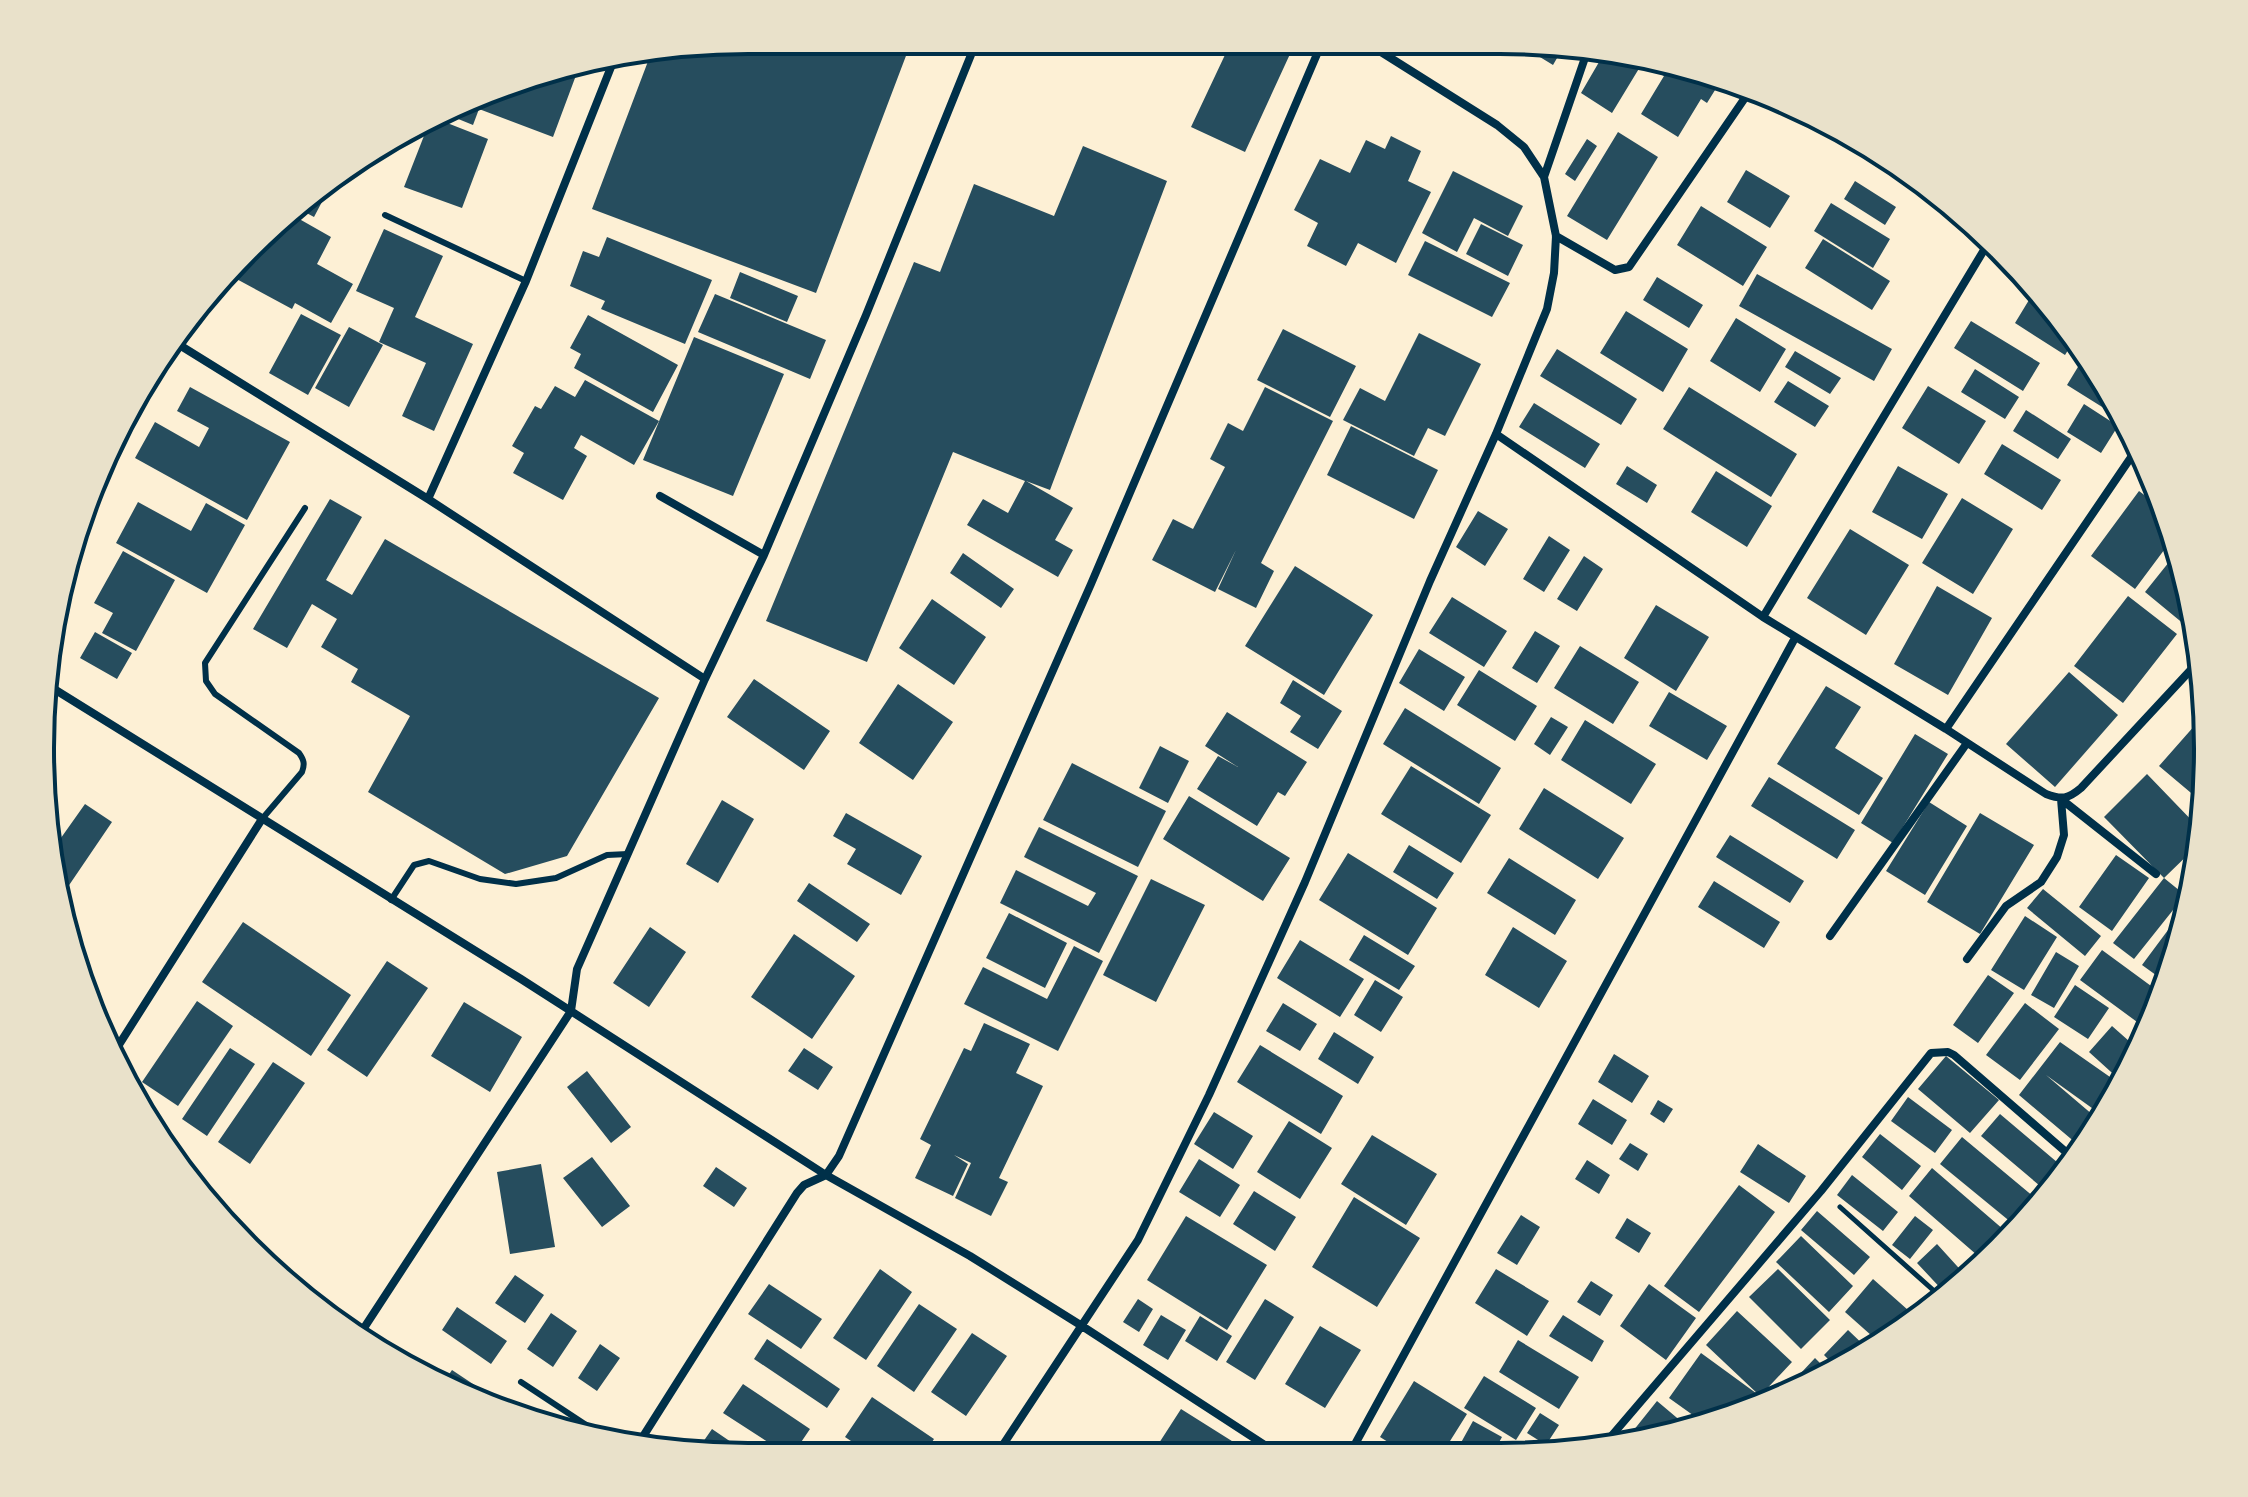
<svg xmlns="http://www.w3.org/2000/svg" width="2248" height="1497" font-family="Quicksand,sans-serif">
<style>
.building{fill:#264d5e}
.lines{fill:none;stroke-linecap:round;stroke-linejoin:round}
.path{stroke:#003049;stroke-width:5}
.service{stroke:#003049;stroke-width:6}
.minor{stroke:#003049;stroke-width:8}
.rim{fill:none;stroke:#003049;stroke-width:4}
</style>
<rect width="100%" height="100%" fill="#fdf0d5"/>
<path class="building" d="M748 40H912L816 293 592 209 650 56Z
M1232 40H1254L1273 49 1277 40 1296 41 1245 152 1191 127Z
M1524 42 1564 46 1553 65 1522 46Z
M1606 50 1646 57 1612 113 1581 93Z
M1663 62 1720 82 1707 103 1701 99 1678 137 1641 114 1664 76 1657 72Z
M558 71 575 78 553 137 479 109 473 125 446 114 521 77Z
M437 119 488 139 462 208 404 187 429 123Z
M1618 132 1658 157 1607 240 1567 216Z
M1391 136 1421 151 1408 181 1431 192 1396 263 1358 243 1346 266 1307 246 1318 223 1294 210 1320 159 1350 173 1366 140 1385 149Z
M1587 139 1597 146 1575 181 1565 174Z
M1083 146 1167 181 1050 490 1026 481 1073 508 1055 540 1073 550 1058 577 967 525 983 499 1008 513 1025 481 953 452 867 662 766 621 914 262 940 272 974 184 1054 216Z
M1746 170 1790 196 1770 228 1727 202Z
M1453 171 1523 206 1508 236 1474 218 1457 252 1422 233Z
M334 179 314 217 301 210 313 199Z
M1855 181 1896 207 1885 225 1844 199Z
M1831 203 1890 239 1873 268 1814 231Z
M1701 206 1767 247 1743 286 1677 245Z
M294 216 331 237 317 264 353 284 331 323 295 303 292 309 231 276Z
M1481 224 1523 245 1508 276 1466 254Z
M384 229 443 256 415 317 473 344 434 431 402 416 426 363 379 342 394 308 356 291Z
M607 237 712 280 685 344 601 309 605 301 570 286 583 251 599 257Z
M1823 239 1890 281 1872 310 1805 268Z
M1425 241 1510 283 1492 317 1408 275Z
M740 272 798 296 787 322 730 298Z
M1757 274 1892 349 1874 381 1739 306Z
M1657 277 1703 305 1689 328 1643 300Z
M2035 290 2075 339 2065 355 2015 323Z
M715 294 826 340 810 379 698 332Z
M1626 311 1688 349 1663 392 1600 353Z
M301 314 341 335 308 395 269 373Z
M588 315 678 365 653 412 574 368 581 354 570 348Z
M1736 318 1786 349 1760 392 1710 361Z
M1971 321 2040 363 2023 391 1954 348Z
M349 327 383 345 349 407 315 388Z
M1283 329 1356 366 1330 417 1257 380Z
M1419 333 1481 364 1445 436 1428 428 1414 456 1343 420 1360 388 1385 401Z
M694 337 784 374 733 496 643 460Z
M1557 349 1637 399 1621 425 1540 376Z
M1795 351 1841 378 1830 394 1785 367Z
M2084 357 2093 362 2123 420 2067 385Z
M1975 369 2019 397 2005 419 1961 392Z
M585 380 659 421 634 465 581 435 574 448 587 456 563 500 513 473 524 453 512 446 535 406 541 409 555 386 575 397Z
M1788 381 1829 406 1815 427 1774 402Z
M1928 386 1986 421 1959 464 1902 428Z
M190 387 290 442 247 520 135 458 155 422 199 447 209 428 177 411Z
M1265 387 1333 421 1261 563 1274 571 1256 608 1218 589 1236 550 1215 592 1152 560 1173 519 1193 529 1225 467 1210 459 1228 423 1243 431Z
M1689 387 1797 454 1771 497 1663 429Z
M1534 403 1600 444 1585 468 1519 427Z
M2084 404 2118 426 2101 453 2067 432Z
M2026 410 2071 439 2058 459 2013 431Z
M1351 426 1438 470 1414 519 1327 475Z
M2002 444 2061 480 2042 510 1984 474Z
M1627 466 1657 485 1647 503 1616 484Z
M1898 466 1948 494 1922 539 1872 512Z
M1716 471 1772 506 1747 547 1691 512Z
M2139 491 2164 510 2173 538 2135 589 2091 556Z
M1962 498 2013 529 1973 594 1922 563Z
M330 499 362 517 326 580 352 595 385 539 659 698 567 856 505 874 368 792 410 716 351 682 358 669 321 647 337 619 312 604 287 648 253 629Z
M138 502 191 531 206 503 245 525 207 593 116 543Z
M1478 511 1508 529 1485 566 1456 547Z
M1850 529 1909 565 1866 635 1807 598Z
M1549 536 1570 550 1544 592 1523 579Z
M123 551 175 580 136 651 102 633 113 613 94 603Z
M2177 552 2194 610 2185 625 2145 592Z
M963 553 1014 589 1001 608 950 573Z
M1584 556 1603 569 1577 611 1557 599Z
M1295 566 1373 615 1324 695 1245 646Z
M1937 586 1992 618 1948 695 1894 664Z
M2128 596 2177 634 2123 703 2074 666Z
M1452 597 1507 631 1484 667 1429 633Z
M932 599 986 637 954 685 899 648Z
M1656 605 1709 637 1676 691 1624 658Z
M1535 631 1560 646 1537 683 1512 668Z
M95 632 132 653 117 679 80 658Z
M1580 646 1639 682 1613 724 1554 688Z
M1419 649 1465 677 1444 711 1399 683Z
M1479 670 1537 706 1515 741 1457 705Z
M2069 672 2118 715 2055 787 2006 744Z
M754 679 830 731 804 770 727 717Z
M1293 680 1342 711 1318 749 1290 732 1301 716 1280 703Z
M898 684 953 722 913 780 859 743Z
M1826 686 1861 707 1835 748 1883 778 1859 815 1777 764Z
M1669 692 1727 726 1707 760 1649 726Z
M1405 708 1501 768 1479 804 1383 744Z
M1227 712 1307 762 1285 796 1278 792 1257 826 1197 789 1218 756 1238 767 1205 746Z
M1551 717 1568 727 1550 755 1534 744Z
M1585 720 1656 764 1631 804 1561 760Z
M2196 724 2207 734 2208 748 2203 803 2159 766Z
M1915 734 1948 754 1893 843 1861 823Z
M1160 746 1189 761 1168 803 1139 788Z
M1072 763 1166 811 1138 867 1043 820Z
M1411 766 1491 815 1461 863 1381 814Z
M2147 774 2200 829 2199 844 2164 878 2104 817Z
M1769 777 1855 830 1837 859 1751 806Z
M1544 788 1624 838 1598 879 1519 829Z
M1189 796 1290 858 1263 901 1163 839Z
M722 800 754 819 718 883 686 864Z
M1929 802 1967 826 1925 895 1886 871Z
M85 804 112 822 59 900 54 887 51 852Z
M846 813 922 856 901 895 847 864 856 849 833 836Z
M1980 813 2034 845 1980 934 1927 902Z
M1039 827 1138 876 1099 953 1000 903 1016 870 1088 906 1096 893 1024 857Z
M1730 835 1804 881 1790 903 1716 857Z
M1409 845 1454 873 1437 899 1393 872Z
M1348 853 1437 908 1408 955 1319 900Z
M2116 855 2149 878 2112 931 2079 907Z
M1509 858 1576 900 1555 935 1487 893Z
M2164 878 2185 895 2134 959 2113 943Z
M1151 879 1205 905 1156 1002 1103 975Z
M1714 881 1780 922 1764 948 1698 907Z
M809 883 870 924 857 942 797 901Z
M2043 889 2101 936 2085 956 2027 908Z
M1009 913 1067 943 1045 988 986 958Z
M2025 916 2057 937 2024 990 1991 970Z
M243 922 351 995 311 1056 202 982Z
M2171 926 2180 933 2171 963 2160 978 2142 965Z
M650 927 686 952 649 1007 613 983Z
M1513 927 1567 961 1539 1008 1485 975Z
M794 934 855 976 812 1039 751 997Z
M1364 935 1415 966 1399 990 1349 960Z
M1300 940 1364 979 1340 1017 1277 978Z
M1074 946 1103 961 1058 1051 964 1004 983 967 1047 999Z
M2102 950 2162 994 2148 1030 2080 980Z
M2056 952 2079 966 2054 1008 2031 995Z
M387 961 428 988 367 1077 327 1050Z
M1988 975 2014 993 1978 1043 1953 1025Z
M1375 980 1403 997 1381 1032 1354 1015Z
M2075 985 2109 1008 2088 1039 2054 1017Z
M197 1001 233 1026 178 1106 142 1082Z
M464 1002 522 1037 490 1092 431 1056Z
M1283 1003 1317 1024 1300 1051 1266 1031Z
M2025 1003 2059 1029 2020 1080 1986 1055Z
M984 1023 1030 1044 1016 1073 1043 1086 999 1178 1008 1182 991 1216 955 1198 971 1163 954 1155 968 1164 953 1196 915 1178 931 1145 920 1139 964 1048 971 1051Z
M2112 1026 2138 1049 2121 1081 2089 1052Z
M1334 1032 1374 1057 1358 1084 1318 1059Z
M2060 1042 2120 1084 2103 1116 2046 1075 2100 1121 2083 1149 2019 1095Z
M1260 1045 1343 1096 1321 1134 1237 1082Z
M230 1048 255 1064 207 1136 182 1119Z
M804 1048 833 1067 818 1090 788 1071Z
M1614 1054 1649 1076 1632 1103 1598 1082Z
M1946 1056 1999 1100 1970 1133 1918 1089Z
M273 1062 305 1083 250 1164 218 1142Z
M587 1071 631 1127 611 1143 567 1087Z
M1908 1097 1952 1130 1935 1153 1891 1121Z
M1593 1099 1627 1120 1612 1145 1578 1124Z
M1658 1100 1673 1109 1664 1123 1650 1114Z
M1214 1112 1253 1136 1233 1169 1194 1144Z
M2000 1114 2064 1168 2046 1191 1981 1136Z
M1289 1121 1332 1148 1300 1199 1257 1172Z
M1880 1134 1921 1166 1902 1190 1862 1157Z
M1372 1135 1437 1174 1406 1225 1341 1184Z
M1962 1137 2040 1202 2018 1228 1940 1164Z
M1630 1143 1648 1154 1638 1171 1619 1159Z
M1758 1144 1806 1176 1789 1203 1740 1172Z
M592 1157 630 1206 602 1227 563 1178Z
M1199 1159 1240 1185 1220 1217 1179 1192Z
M1587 1160 1610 1175 1599 1194 1575 1179Z
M541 1164 555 1247 510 1254 497 1172Z
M716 1167 747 1188 734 1207 703 1186Z
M1932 1168 2011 1236 1985 1262 1909 1196Z
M1852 1175 1898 1212 1883 1231 1837 1195Z
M1739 1185 1775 1212 1699 1312 1664 1286Z
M1254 1191 1296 1217 1275 1251 1233 1224Z
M1354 1197 1420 1238 1377 1307 1312 1267Z
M1817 1211 1870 1257 1854 1275 1801 1230Z
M1521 1215 1540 1227 1517 1265 1497 1253Z
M1186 1216 1267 1265 1227 1330 1147 1280Z
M1915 1216 1933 1230 1910 1259 1892 1245Z
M1627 1218 1651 1233 1639 1253 1615 1238Z
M1801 1236 1853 1286 1829 1312 1776 1262Z
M1937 1244 1967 1277 1946 1294 1917 1263Z
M880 1269 912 1292 866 1360 833 1338Z
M1496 1269 1549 1301 1527 1336 1475 1303Z
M1778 1269 1830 1320 1801 1349 1749 1297Z
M515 1275 544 1295 525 1323 495 1303Z
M1873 1279 1917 1318 1881 1344 1845 1312Z
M1591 1281 1613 1295 1600 1316 1577 1302Z
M769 1284 822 1319 801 1349 748 1314Z
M1649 1284 1696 1318 1666 1360 1620 1326Z
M1138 1299 1153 1309 1139 1332 1123 1322Z
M1265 1299 1294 1317 1255 1380 1226 1362Z
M919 1304 957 1329 914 1392 877 1366Z
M457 1307 507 1341 491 1364 442 1330Z
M1737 1311 1792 1362 1760 1396 1706 1345Z
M551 1313 577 1331 553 1367 527 1349Z
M1161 1315 1186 1330 1168 1360 1143 1345Z
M1563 1315 1604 1341 1592 1362 1549 1336Z
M1200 1316 1232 1336 1217 1361 1185 1341Z
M1320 1326 1361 1350 1325 1408 1285 1384Z
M1848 1330 1869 1350 1837 1368 1824 1355Z
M972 1333 1007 1356 966 1416 931 1392Z
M767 1339 840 1389 827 1408 754 1359Z
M1518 1340 1579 1377 1559 1409 1499 1372Z
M600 1344 620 1358 597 1391 578 1378Z
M1701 1353 1760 1396 1750 1409 1704 1423 1669 1398Z
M1815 1358 1829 1372 1790 1393 1786 1389Z
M452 1370 482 1390 476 1398 441 1386Z
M1484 1376 1536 1408 1516 1440 1464 1408Z
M1414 1381 1467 1414 1440 1457H1412L1380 1437Z
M743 1384 810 1429 791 1457 723 1413Z
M872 1397 934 1439 922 1457H875L845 1437Z
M1657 1401 1689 1428 1645 1441 1633 1431Z
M1181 1409 1243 1448 1237 1457H1150Z
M1540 1413 1559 1425 1546 1445 1527 1433Z
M1473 1421 1502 1437 1491 1457H1453Z
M712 1429 753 1457 696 1452Z"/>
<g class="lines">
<path class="path" d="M1840 1207 1942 1298"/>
<path class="service" d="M385 215 526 281
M262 819 302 772C305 764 304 760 299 753L215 694 206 681 205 663 305 508
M391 900 414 865 429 861 480 879 516 884 556 878 607 855 628 854
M521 1382 615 1444"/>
<path class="minor" d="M1544 177 1588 49
M1556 236 1615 270 1629 267 1749 92
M173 341 428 499 705 679
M1496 434 1763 617 1946 729 2046 794C2062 800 2068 799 2081 788L2199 661
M660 496 764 555
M428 499 526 281 613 62
M1763 617 1990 240
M46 684 521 979 826 1175 970 1256 1082 1326 1283 1457
M1946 729 2138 447
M1830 936 1967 743
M1967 959 2006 906 2041 882 2057 857 2064 835 2061 799 2156 874
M115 1051 262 819
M362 1331 571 1011 577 969 705 679 764 555 866 315 977 40
M637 1446 797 1193 804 1185 826 1175 839 1156 1091 584 1323 40
M1602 1447 1821 1191 1931 1053 1948 1052 1954 1055 2074 1159
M995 1457 1138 1240 1209 1095 1305 882 1430 581 1496 434 1547 309 1554 273 1556 236 1544 177 1524 147 1497 125 1362 40
M1348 1457 1795 638"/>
</g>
<path d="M0 0H2248V1497H0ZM748 54H1500A694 694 0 0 1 2194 748V749A694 694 0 0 1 1500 1443H748A694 694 0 0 1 54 749V748A694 694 0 0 1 748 54Z" fill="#e9e1ca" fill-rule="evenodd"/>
<path class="rim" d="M748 54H1500A694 694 0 0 1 2194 748V749A694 694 0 0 1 1500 1443H748A694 694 0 0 1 54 749V748A694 694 0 0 1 748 54Z"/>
</svg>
